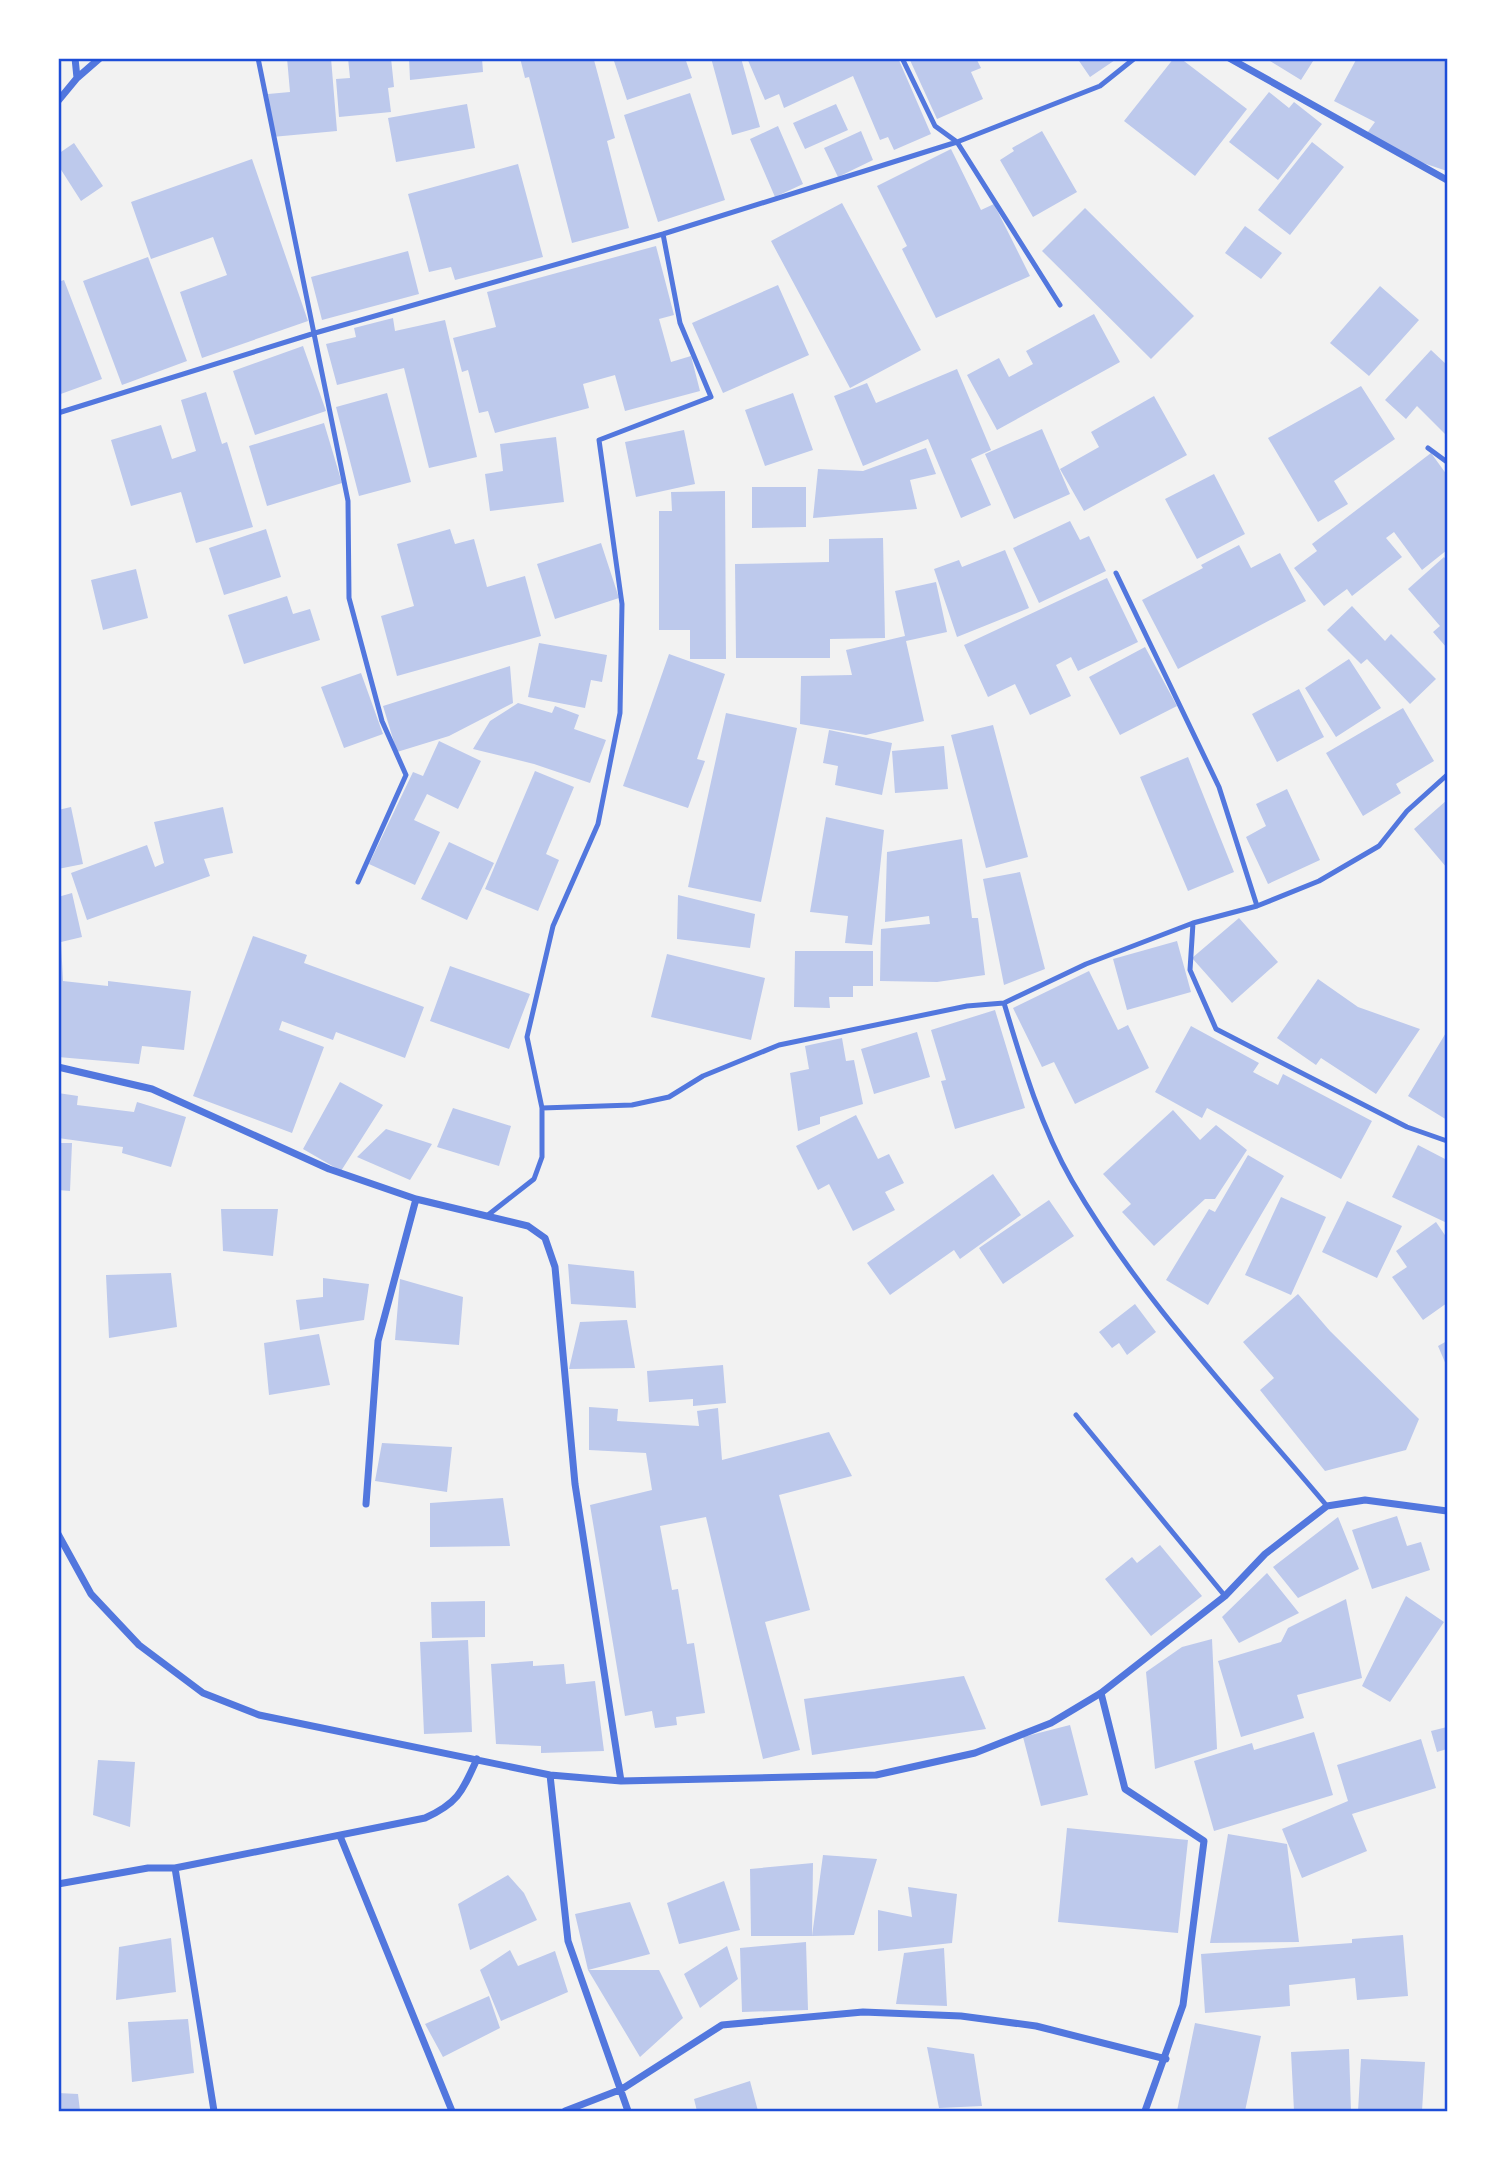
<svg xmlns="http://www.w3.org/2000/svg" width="1505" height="2169" font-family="'Zilla Slab',serif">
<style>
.building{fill:#bdc9ec}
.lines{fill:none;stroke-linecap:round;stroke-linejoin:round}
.service{stroke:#5277de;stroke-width:5}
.minor{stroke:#5277de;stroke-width:7}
.neatline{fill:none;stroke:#1d4ed8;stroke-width:2.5}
</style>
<rect width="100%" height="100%" fill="#f2f2f2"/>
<path class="building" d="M287 58H331L337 131 272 137 268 94 290 92Z
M348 58H391L394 87 388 88 391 112 339 117 336 79 350 78Z
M409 58H482L483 72 410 80Z
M520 58H600L594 60 615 138 607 141 629 228 572 243 529 77 525 78Z
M613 58H685L692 78 627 100Z
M711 58H741L760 127 732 135Z
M747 58H898L931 134 894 150 888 137 880 140 853 76 784 108 779 94 765 100Z
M909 58H976L981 68 971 72 983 99 937 119Z
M1077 58H1118L1090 77Z
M1174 58H1180L1247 109 1195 176 1124 121Z
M1265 58H1315L1301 80Z
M1357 58H1447V171L1414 160 1367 133 1375 122 1334 101Z
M1269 92 1289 108 1294 102 1322 124 1278 180 1229 142Z
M690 93 725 200 658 222 624 115Z
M467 104 475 148 396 162 388 118Z
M836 104 848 130 805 149 793 123Z
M778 126 803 184 775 197 750 139Z
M861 131 873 160 838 177 824 148Z
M1042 131 1077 192 1033 217 1000 160 1014 151 1012 148Z
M1312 142 1344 167 1290 235 1258 210Z
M74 143 103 186 81 201 58 165V154Z
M951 149 981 210 994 204 1030 276 936 318 902 249 907 246 877 186Z
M252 159 308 321 202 358 180 292 227 275 213 237 151 259 131 202Z
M518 164 543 257 455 280 451 267 429 272 408 194Z
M842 203 921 350 850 388 771 241Z
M1085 208 1194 316 1151 359 1042 251Z
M1245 226 1282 253 1261 279 1225 253Z
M656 246 674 315 659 319 671 362 691 356 700 391 625 411 615 375 583 384 589 408 495 433 488 411 479 413 468 370 462 372 453 338 496 327 487 292Z
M408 251 419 294 322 320 311 277Z
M148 257 187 361 122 385 83 281Z
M64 280 102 379 58 395V282Z
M778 285 809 355 723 393 692 323Z
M1380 286 1419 320 1369 376 1330 343Z
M1094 314 1120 362 997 430 967 375 999 358 1009 377 1033 364 1026 351Z
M393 318 395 331 445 320 477 457 429 468 404 368 337 385 326 344 356 337 354 328Z
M303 346 326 411 255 435 233 371Z
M1431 350 1447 365V436L1417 406 1406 419 1385 400Z
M957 369 991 450 971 459 991 505 961 518 928 439 863 466 834 396 867 383 876 403Z
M1361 386 1395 439 1334 481 1348 504 1318 522 1268 438Z
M206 392 222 444 227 442 253 527 196 543 181 492 131 506 111 440 161 425 172 459 196 451 181 400Z
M387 393 411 482 359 496 336 407Z
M793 393 813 450 765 466 745 410Z
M1154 396 1187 455 1084 511 1060 469 1099 447 1091 432Z
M324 423 342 483 267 506 249 446Z
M1042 429 1070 494 1014 519 985 454Z
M684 430 695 484 636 497 625 442Z
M556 437 564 502 490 511 485 474 503 471 500 444Z
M926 448 936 474 910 480 917 509 813 518 818 469 863 471Z
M1431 453 1447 475V550L1422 570 1394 532 1386 538 1402 557 1352 596 1347 589 1324 606 1294 568 1317 551 1312 544Z
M1214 474 1245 534 1197 559 1165 499Z
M752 487H806V527L752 528Z
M725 491 726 659H690V630H659V511H672L671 492Z
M1070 521 1080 540 1089 536 1106 571 1039 603 1013 548Z
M266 529 281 577 224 595 209 548Z
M450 529 455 544 474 539 487 587 525 576 541 636 397 676 381 616 414 606 397 544Z
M883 538 885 638 830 639V658H736L735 564 829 562V539Z
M601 543 619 598 555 619 537 564Z
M1239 545 1251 568 1280 553 1306 601 1178 669 1142 600 1203 568 1201 565Z
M1005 550 1029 608 957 637 934 569 959 560 962 567Z
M1444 557 1447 561V648L1433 632 1440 626 1408 589Z
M136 569 148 618 103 630 91 580Z
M1107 578 1138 642 1078 671 1071 657 1056 665 1071 696 1030 715 1015 684 988 697 964 645Z
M936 582 947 632 906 641 924 721 866 735 800 724 801 676 852 675 846 650 905 636 895 591Z
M287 596 293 614 310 609 320 640 244 664 228 615Z
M1352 606 1385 641 1391 634 1436 679 1410 704 1367 659 1361 664 1327 630Z
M539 643 607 655 602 682 591 680 585 708 528 697Z
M1145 647 1177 706 1120 735 1089 677Z
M669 654 725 674 697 759 705 761 688 808 623 786Z
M1349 659 1381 708 1336 737 1305 688Z
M510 666 513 703 449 736 397 752 383 706Z
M361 673 383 734 344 748 321 687Z
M1299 689 1324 737 1277 762 1252 714Z
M518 703 552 713 555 706 579 715 574 729 606 740 590 783 534 764 473 749 490 721Z
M1403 708 1434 761 1396 784 1401 793 1363 816 1326 753Z
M726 713 797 728 761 902 688 887Z
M993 725 1028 857 986 868 951 735Z
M829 730 892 743 882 795 835 785 838 766 823 763Z
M439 741 481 761 458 809 427 794 414 820 440 832 415 885 369 864 413 772 423 776Z
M944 746 948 789 895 793 892 751Z
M1188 757 1234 872 1188 891 1140 777Z
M535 771 574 787 546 854 559 860 538 911 485 889Z
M1287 789 1320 860 1268 884 1246 837 1266 826 1256 804Z
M1447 800V868L1414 829Z
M71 807 83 864 58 869V810Z
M223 807 233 853 204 859 210 876 87 920 71 873 147 845 155 867 164 863 154 822Z
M826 817 884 830 872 945 845 943 848 916 810 912Z
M962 839 972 918H978L985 975 937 982 880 981 881 929 930 924 929 916 885 922 887 852Z
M449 842 494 863 467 920 421 899Z
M1020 872 1045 969 1004 985 983 879Z
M72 893 82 937 61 942 63 981 108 986V981L191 991 184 1050 142 1046 139 1064 58 1057V897Z
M678 895 755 914 750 948 677 939Z
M1239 918 1278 962 1232 1003 1192 958Z
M253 936 307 955 304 963 424 1007 405 1058 336 1032 333 1040 282 1021 279 1030 324 1047 292 1133 193 1096Z
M1177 941 1191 992 1127 1010 1113 959Z
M795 951H873V986H853V997H829L830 1008 794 1007Z
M667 954 765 978 751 1040 651 1017Z
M450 966 530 994 509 1049 430 1021Z
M1089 971 1118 1030 1128 1025 1149 1068 1075 1104 1054 1062 1042 1067 1013 1008Z
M1318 979 1358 1007 1420 1029 1376 1094 1321 1058 1316 1065 1277 1038Z
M995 1010 1025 1108 955 1129 941 1081 946 1080 931 1030Z
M1191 1026 1259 1063 1253 1072 1278 1085 1283 1074 1372 1121 1341 1179 1207 1108 1202 1118 1155 1092Z
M1447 1031V1120L1408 1096Z
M917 1032 930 1077 874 1094 861 1049Z
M842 1038 846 1061 854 1060 863 1104 820 1117V1124L798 1131 790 1073 809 1069 805 1046Z
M340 1082 383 1105 341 1171 303 1149Z
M58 1093 78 1096 77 1105 134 1112 137 1102 186 1117 171 1167 122 1153 123 1147 58 1138Z
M453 1108 511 1126 499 1166 437 1147Z
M1173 1110 1200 1140 1216 1125 1247 1150 1215 1199H1205L1154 1246 1122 1212 1131 1204 1103 1174Z
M856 1115 878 1159 889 1154 904 1183 885 1192 895 1210 853 1231 829 1184 818 1190 796 1146Z
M386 1129 432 1144 410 1180 357 1157Z
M58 1143H72L70 1191 58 1190Z
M1418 1145 1447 1160V1223L1392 1197Z
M1248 1155 1284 1176 1208 1305 1166 1280 1209 1209 1215 1212Z
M993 1174 1021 1215 960 1259 954 1250 890 1295 867 1263Z
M1281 1197 1326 1217 1291 1295 1245 1275Z
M1049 1200 1074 1236 1003 1284 979 1248Z
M1347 1201 1402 1226 1377 1278 1322 1252Z
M221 1209H278L273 1256 223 1251Z
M1436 1222 1447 1238V1303L1423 1320 1392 1277 1407 1267 1396 1251Z
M568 1264 634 1271 636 1308 571 1304Z
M171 1273 177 1327 109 1338 106 1275Z
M323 1278 369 1284 364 1320 300 1330 296 1300 323 1297Z
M400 1279 463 1297 459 1345 395 1340Z
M1298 1294 1330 1331 1419 1419 1406 1450 1325 1471 1260 1390 1274 1378 1243 1342Z
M1135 1304 1156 1332 1127 1355 1119 1343 1112 1348 1099 1332Z
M627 1320 635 1368 569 1369 580 1322Z
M319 1334 330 1385 269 1395 264 1343Z
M1447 1341V1367L1438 1346Z
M723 1365 726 1403 693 1406V1399L649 1402 647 1371Z
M589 1407 618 1409 617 1421 699 1426 697 1411 718 1408 722 1460 829 1432 852 1476 779 1495 810 1610 765 1622 800 1750 763 1759 706 1517 660 1526 672 1590 678 1589 687 1644 694 1643 705 1713 676 1717 677 1725 655 1728 652 1711 625 1716 590 1505 652 1490 646 1453 589 1450Z
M382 1443 452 1447 447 1492 375 1481Z
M503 1498 510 1546 430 1547V1503Z
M1397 1516 1407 1546 1421 1542 1430 1570 1372 1589 1352 1530Z
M1338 1517 1359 1569 1298 1598 1273 1567Z
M1160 1545 1202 1596 1151 1636 1105 1579 1132 1557 1137 1563Z
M1267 1573 1299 1613 1239 1643 1222 1617Z
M1406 1596 1444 1622 1390 1702 1362 1686Z
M1346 1599 1362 1678 1297 1695 1304 1718 1241 1737 1218 1661 1281 1642 1288 1628Z
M485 1601V1637L432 1638 431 1602Z
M1212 1639 1217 1749 1155 1769 1146 1672 1182 1647Z
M468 1640 472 1732 424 1734 420 1642Z
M533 1661V1666L564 1664 566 1684 595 1681 604 1751 541 1753V1746L496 1744 491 1664Z
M964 1676 986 1729 812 1755 804 1699Z
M1070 1725 1088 1795 1041 1806 1023 1737Z
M1447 1727V1749L1437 1752 1431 1731Z
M1314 1732 1333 1795 1214 1831 1194 1761 1252 1743 1254 1750Z
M1421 1739 1436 1788 1352 1814 1367 1851 1302 1878 1282 1829 1348 1801 1337 1765Z
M98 1760 135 1762 130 1827 93 1815Z
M1067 1828 1188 1840 1178 1933 1058 1922Z
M1228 1834 1287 1844 1299 1942 1210 1943Z
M823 1855 877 1859 854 1935 812 1936H751L750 1869 813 1863 812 1936Z
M508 1875 524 1893 537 1920 470 1950 458 1904Z
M724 1881 740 1930 679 1944 667 1903Z
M908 1887 957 1894 952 1943 878 1951V1910L912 1917Z
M630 1902 650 1954 588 1970 575 1914Z
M1403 1935 1408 1996 1357 2000 1355 1978 1289 1985 1290 2006 1205 2013 1201 1954 1352 1943V1939Z
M171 1938 176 1992 116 2000 119 1947Z
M806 1942 808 2010 742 2012 740 1948Z
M727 1946 738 1979 700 2008 684 1974Z
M944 1948 947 2006 896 2004 904 1953Z
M510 1950 518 1966 555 1951 568 1992 501 2021 480 1970Z
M588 1970H659L683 2018 640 2057Z
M489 1996 500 2028 443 2057 425 2024Z
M188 2019 194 2073 132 2082 128 2022Z
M1195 2023 1261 2036 1245 2111H1177Z
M927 2047 974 2054 982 2106 939 2108Z
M1349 2049 1351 2111H1294L1291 2052Z
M1361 2059 1425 2062 1422 2111H1358Z
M750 2081 758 2111H697L694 2099Z
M58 2093 78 2094 80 2111H58Z"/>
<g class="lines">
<path class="service" d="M258 58 348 501 349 598 382 721 406 775 358 882
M902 58 935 126 957 142 1060 305
M58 413 315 333 663 234 957 142 1100 86 1135 58
M1428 448 1447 462
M1116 573 1219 787 1257 906
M1193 923 1190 970 1216 1029 1407 1127 1447 1141
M542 1108 632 1105 669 1097 703 1076 779 1045 967 1006 1004 1003
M488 1215 534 1179 542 1157V1108L527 1037 553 926 598 824 620 713 622 604 599 440 711 397 680 323 663 234
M1076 1415 1225 1596
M1327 1506C1239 1401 1141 1300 1072 1181 1040 1125 1022 1063 1004 1003L1086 964 1193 923 1257 906 1319 881 1379 846 1407 811 1447 775"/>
<path class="minor" d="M75 58 77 78 100 58
M1229 58 1447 180
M58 101 77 78
M58 1067 152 1089 329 1169 416 1199 528 1226 545 1238 555 1267 575 1484 621 1781
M366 1504 378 1341 416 1199
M58 1534 91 1594 139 1645 203 1693 259 1715 550 1775 621 1781 876 1775 975 1753 1051 1723 1101 1693 1225 1596 1265 1554 1327 1506 1365 1500 1447 1511
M1101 1693 1125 1789 1204 1841 1183 2005 1145 2111
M550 1775 568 1941 628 2111
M340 1836 452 2111
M58 1884 148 1868H175
M214 2111 175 1868 425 1818C458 1803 462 1792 477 1759
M565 2111 622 2089 722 2025 863 2012 961 2016 1036 2026 1166 2059"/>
</g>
<rect width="1505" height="2169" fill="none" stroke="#ffffff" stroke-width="119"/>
<rect x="60" y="60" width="1386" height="2050" class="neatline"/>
</svg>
